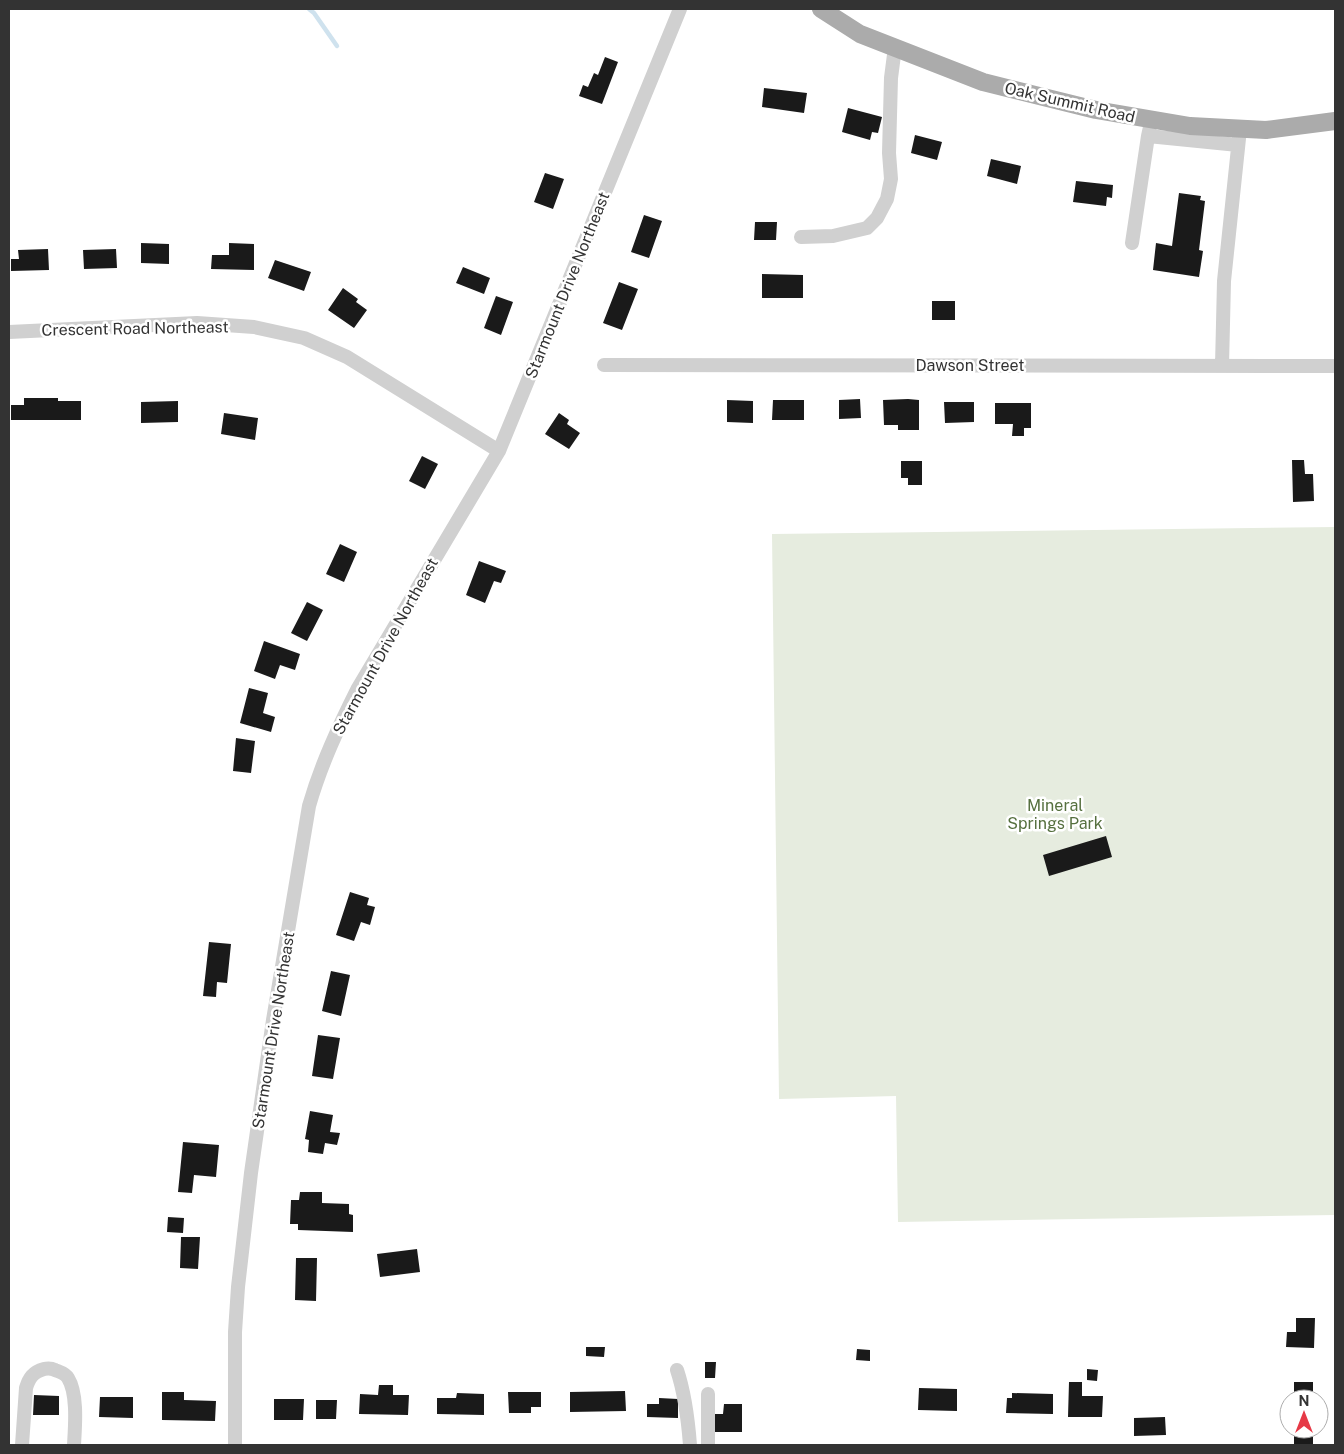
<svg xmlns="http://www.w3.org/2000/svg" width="1344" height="1454" font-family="'Public Sans',sans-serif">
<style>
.green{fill:#e6ecdf}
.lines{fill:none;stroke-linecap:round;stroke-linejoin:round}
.stream{stroke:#cfe2ee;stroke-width:4.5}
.building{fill:#1a1a1a}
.minor{stroke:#d0d0d0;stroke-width:14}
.major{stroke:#ababab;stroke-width:18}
.labels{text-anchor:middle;stroke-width:5;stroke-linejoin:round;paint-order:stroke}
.street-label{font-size:16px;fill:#333;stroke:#fff}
.park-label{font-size:16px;fill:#56703f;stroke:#fff}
</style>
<rect width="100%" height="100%" fill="#fff"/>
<path class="green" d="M1335 527V1215L898 1222 896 1096 779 1099 772 534Z"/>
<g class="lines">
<path class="stream" d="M309 9 314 13 337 46"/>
</g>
<path class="building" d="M605 57 618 62 602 104 579 96 583 85 588 87 594 73 598 75Z
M764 88 807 93 804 113 762 107Z
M848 108 882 117 878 133 872 132 870 140 842 132Z
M915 135 942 142 937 160 911 153Z
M991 159 1021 166 1017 184 987 176Z
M545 173 564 179 553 209 534 202Z
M1076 181 1113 185 1112 198 1107 197 1106 206 1073 202Z
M1179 193 1201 196 1200 200 1205 201 1199 250 1203 251 1199 277 1153 270 1156 243 1172 246Z
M644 215 662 221 649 258 631 252Z
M755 222H777L776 240H754Z
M141 243 169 244V264L141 263Z
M229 243 254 244V270L211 269 212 255H229Z
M48 249 49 270 11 271V259H19L18 250Z
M116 249 117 268 84 269 83 250Z
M275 260 311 272 304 291 268 278Z
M463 267 490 278 484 294 456 283Z
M762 274 803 275V298H762Z
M619 282 638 289 622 330 603 323Z
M343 288 358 299 356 302 367 310 354 328 328 310Z
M496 296 513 302 501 335 484 328Z
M932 301H955V320H932Z
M24 398H58V401H81V420H11V405H24Z
M860 399 861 418 839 419V400Z
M908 399 919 400V430H898V425H884L883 400Z
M727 400 753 401V423L727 422Z
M773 400H804V420H772Z
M178 401V422L141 423V402Z
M944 402H974V422L945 423Z
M995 403H1031V428H1024V436H1012L1013 424H995Z
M224 413 258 418 255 440 221 434Z
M559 413 569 420 567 424 580 433 569 449 545 434Z
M422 456 438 464 425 489 409 481Z
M1292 460H1304L1305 474H1313L1314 501 1293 502Z
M901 461H922V485H908V478H901Z
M340 544 357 552 344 582 326 574Z
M479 561 506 571 501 583 494 581 485 603 466 595Z
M307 602 323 610 307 641 291 633Z
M264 641 300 654 295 670 280 665 275 679 254 671Z
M249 688 268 693 263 713 275 717 271 732 240 723Z
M236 738 255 741 251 773 233 771Z
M1106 836 1112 857 1049 876 1043 855Z
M350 892 369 898 367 905 375 907 370 925 361 922 354 941 336 935Z
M209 942 231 944 227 983 217 982 216 997 203 996Z
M331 971 350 975 341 1016 322 1011Z
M318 1035 340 1038 333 1079 312 1076Z
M310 1111 333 1115 330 1132 340 1133 337 1145 325 1143 323 1154 308 1152 309 1140 305 1139Z
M183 1142 219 1145 216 1177 194 1175 192 1193 178 1192Z
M300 1192H322V1203L349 1204V1214L353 1215V1232L298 1230V1224H290L291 1200H299Z
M168 1217 184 1218 183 1233 167 1232Z
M181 1237H200L198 1269 180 1268Z
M417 1249 420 1272 380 1277 377 1254Z
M296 1258H317L316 1301 295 1300Z
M1296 1318H1315L1314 1348 1286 1347 1287 1332H1296Z
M586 1347H605L604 1357 586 1356Z
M857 1349 870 1350V1361L856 1360Z
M705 1362H716L715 1378H705Z
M1087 1369 1098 1370 1097 1381 1087 1380Z
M1069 1382H1082V1396H1103L1102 1417H1068Z
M1294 1382H1313V1399H1294Z
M379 1385H393V1395H409L408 1415 359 1414 360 1394 378 1395Z
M919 1388 957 1389V1411L918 1410Z
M625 1391 626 1411 570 1412V1392Z
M162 1392H184V1400L216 1401 215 1421 162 1420Z
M508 1392H541V1407H531V1413H509Z
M457 1393 484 1394V1415L437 1414V1398H456Z
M1012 1393 1053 1394V1414L1006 1413 1007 1398H1012Z
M34 1395 59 1396V1415H33Z
M100 1397H133V1418L99 1417Z
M659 1398 678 1399V1418L647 1417V1404H659Z
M274 1399H304L303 1420H274Z
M316 1400H337L336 1419H316Z
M724 1404H742V1432H714V1414H723Z
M1165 1417 1166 1435 1134 1436V1418Z
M1294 1429H1313V1445H1294Z"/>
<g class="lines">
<path class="minor" d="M1150 127 1148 136 1238 145
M801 237 833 236 867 228 877 218 887 199 891 179 889 153 891 78 895 47
M1132 243 1148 136
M9 332 197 323 254 327 304 338 347 357 499 451
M604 365 1335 366
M1222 366 1224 281 1240 129
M677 1370C685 1394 688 1419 690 1445
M708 1394V1445
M22 1445 26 1388C29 1378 33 1372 44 1369 48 1368 51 1368 55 1370 60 1372 65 1373 68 1378 78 1394 75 1427 74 1445
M235 1445V1332L238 1287 251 1173 273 1020 309 806C321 764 339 726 358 688L499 451 680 9"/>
<path class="major" d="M821 9 860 34 983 82 1096 110 1190 126 1266 130 1335 121"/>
</g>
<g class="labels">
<g class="street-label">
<text transform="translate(1070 102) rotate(13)" y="6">Oak Summit Road</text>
<text transform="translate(567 285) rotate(-68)" y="6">Starmount Drive Northeast</text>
<text transform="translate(135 328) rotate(-1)" y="6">Crescent Road Northeast</text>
<text x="970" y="371">Dawson Street</text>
<text transform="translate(385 646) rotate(-61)" y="6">Starmount Drive Northeast</text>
<text transform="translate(273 1030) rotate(-81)" y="6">Starmount Drive Northeast</text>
</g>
<g class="park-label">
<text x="1055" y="811">Mineral<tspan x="1055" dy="18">Springs Park</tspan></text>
</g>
</g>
<rect width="1344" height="1454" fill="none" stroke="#333333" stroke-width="20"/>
<g transform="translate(1304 1414)"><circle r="24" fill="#ffffff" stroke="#adadad"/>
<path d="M0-4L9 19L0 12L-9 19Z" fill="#e63946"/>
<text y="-8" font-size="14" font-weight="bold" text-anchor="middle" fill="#333333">N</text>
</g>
</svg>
